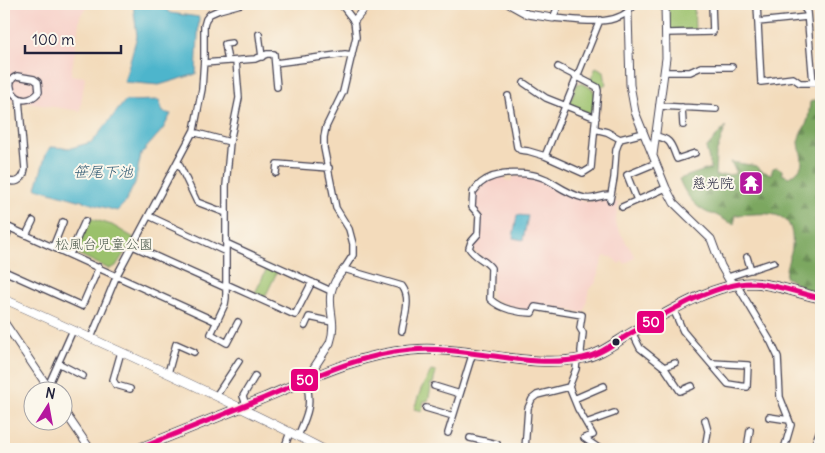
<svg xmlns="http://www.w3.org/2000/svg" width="825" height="453" font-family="Delius,'Klee One',sans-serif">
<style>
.built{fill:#f7d1c9}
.green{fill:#9bc16c;stroke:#5e7254}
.forest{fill:url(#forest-firs);stroke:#4f644e}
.water{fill:#4eb5cc;stroke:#386c84}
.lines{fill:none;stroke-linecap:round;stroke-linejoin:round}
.minor-casing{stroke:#413e4e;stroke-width:8}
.tertiary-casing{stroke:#413e4e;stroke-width:9}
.secondary-casing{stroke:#413e4e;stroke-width:9}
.primary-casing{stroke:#413e4e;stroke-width:11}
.minor{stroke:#fff;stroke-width:5.5}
.tertiary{stroke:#fff;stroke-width:7}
.secondary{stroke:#fff;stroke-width:8}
.primary{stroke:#fff;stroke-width:9}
.bus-1-casing{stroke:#fbf7ec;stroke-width:9}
.bus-1{stroke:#e5007d;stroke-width:5}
.bus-dot{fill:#22223b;stroke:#fbf7ec;stroke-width:2}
.labels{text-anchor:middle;stroke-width:4;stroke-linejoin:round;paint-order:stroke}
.poi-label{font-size:14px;fill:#22223b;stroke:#fbf7ec;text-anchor:end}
.park-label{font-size:14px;fill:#4c5a4c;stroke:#fbf7ec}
.water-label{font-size:15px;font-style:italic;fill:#345d75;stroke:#fbf7ec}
.line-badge{stroke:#fbf7ec;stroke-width:2}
.badge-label{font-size:14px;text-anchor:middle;font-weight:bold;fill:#fff}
</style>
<defs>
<pattern id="forest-firs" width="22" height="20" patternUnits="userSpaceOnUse" patternTransform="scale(1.25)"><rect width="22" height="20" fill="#7ca760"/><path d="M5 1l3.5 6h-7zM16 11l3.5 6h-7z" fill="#658850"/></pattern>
</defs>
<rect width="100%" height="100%" fill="#fbf7ec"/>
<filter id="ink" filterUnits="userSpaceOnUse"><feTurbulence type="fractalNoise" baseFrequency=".02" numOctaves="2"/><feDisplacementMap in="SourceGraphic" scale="10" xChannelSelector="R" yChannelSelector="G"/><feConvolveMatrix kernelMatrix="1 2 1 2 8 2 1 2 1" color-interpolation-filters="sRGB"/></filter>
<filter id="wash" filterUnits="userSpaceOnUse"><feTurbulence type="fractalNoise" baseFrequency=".0096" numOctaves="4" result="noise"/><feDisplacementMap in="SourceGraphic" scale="20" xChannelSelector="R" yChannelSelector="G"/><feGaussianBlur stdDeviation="1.12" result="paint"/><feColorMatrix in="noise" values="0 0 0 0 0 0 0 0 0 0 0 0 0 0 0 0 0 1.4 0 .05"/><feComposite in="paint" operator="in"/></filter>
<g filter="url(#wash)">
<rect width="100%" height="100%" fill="#f3dbbb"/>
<path class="built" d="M4 4H89L80 16 71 75 85 77 80 111 4 99Z
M504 176 505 180 511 181 514 176 537 178 549 184 557 191 572 195 587 202 598 199 619 203 615 224 635 257 625 264 622 261 619 264 612 257 604 256 595 284 589 289 584 313 535 304 531 311 519 309 496 301 491 297 493 267 472 249 481 215 473 206 476 192 486 182Z"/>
<path class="green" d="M668 4H694L695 30 672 31 669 28Z
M596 67 604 71 606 85 600 87 590 81Z
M580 83 592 88 595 94 592 115 568 106 577 84Z
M89 218 112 225 134 238 116 266 109 269 76 253 75 250Z
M268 266 278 270 265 297 255 293Z
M431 371 436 372 433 384H430L431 388 428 401H424L422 411 414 409 421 389Z"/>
<path class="forest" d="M821 97V293L805 289 785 277C786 272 786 266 788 262 789 256 792 252 792 247 796 206 765 214 736 215L734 224C727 222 722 218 716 215 713 214 710 214 708 213 694 207 684 192 679 179L711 168 706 148 726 126 716 154 715 176 735 174V170L731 162 757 166 762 171 771 174 773 168 777 167 782 170V174L789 177C810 166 799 156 799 140 799 133 805 128 807 122 809 116 809 109 810 102Z"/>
<path class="water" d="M133 4H161L170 13 199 17 196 74 159 85 124 82 137 36Z
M159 100 163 112 171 114 163 129 141 154 135 183 125 203 117 211 36 188 46 154 50 147 71 148 92 142 125 101Z
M517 215 528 216 523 240 513 238Z"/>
</g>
<g filter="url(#ink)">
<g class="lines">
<defs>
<path id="minor" d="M341 4 354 21 356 37 343 92 326 127 324 137V148L336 208 349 229 353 244V255L344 269 402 286C412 299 404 316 402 331
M559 4 553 18C580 20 618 29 635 4
M757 4 761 82 793 78 800 83H821
M801 4 807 12 813 83
M758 22 807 17
M666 33 713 32 712 4
M259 34 262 57
M228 61 225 44 232 43
M236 61 239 98 230 142 226 186V298L225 304 211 334 227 343 238 322
M204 63 255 59 267 54H274L277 87
M275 63 345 54 352 55
M664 72H690L701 67H732
M17 76 34 79 38 82 39 92C20 114 0 82 17 76Z
M524 83 546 98 596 118
M508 96 517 147 520 150 528 151 545 156 583 173 591 168 598 91 597 87 558 67
M659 106 716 109
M682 107 683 125
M595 129 607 132 620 139 644 133
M193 132 230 142
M655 136C672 139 671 145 677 159L695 153
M545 156 600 20
M178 162 197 202 226 213
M276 173 277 164 329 168
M4 180C15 184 23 182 25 169L19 99
M610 200 614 178 616 150 620 139
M637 200 627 175 656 163
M622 207 666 188
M149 216 226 252
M4 225 217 322
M26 235 33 221
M4 242 10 228
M226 243 331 291
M133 246 226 288
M53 247 63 222
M70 254 85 221
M747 257 751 270
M4 271 82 306 99 267
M728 277 774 262
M226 284 295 315 312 282
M737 285 771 342 778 357 780 397 791 425 784 449
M674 311 683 331 728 384 747 387 748 365 712 363
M305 326 309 317 332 322
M632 332 640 348 664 367 680 391 692 386
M91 338 117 275 194 130 202 89 204 58V26L206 19 210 14 219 10 241 4
M121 352 113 380 116 385 130 389
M582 358 581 351 583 333 580 328 582 315 535 307 532 313C519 313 500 309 490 299L491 268C486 260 475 258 469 248L471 242 478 234 479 215 472 207 473 192C476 189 478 185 481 183 496 171 529 171 546 179 558 186 570 195 584 198 593 201 601 194 611 195
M58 363 83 376
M664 367 675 363
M168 373 176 344 194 352
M48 386 73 330
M434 386 460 394
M569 387 578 409 593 435 584 438 600 449
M216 396 239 361
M574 399 604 386
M246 405 243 396 255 376
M426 408 453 416
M769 417 789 420
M586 423 614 413
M448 433 473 352
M298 436C308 413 312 405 306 380
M470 438 497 444 495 449H497
M284 449 290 432
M525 449 528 408 532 399 537 395 569 387 576 369 577 359
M705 449 708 431 705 420
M747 449 750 430
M813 449 821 427"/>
<path id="tertiary" d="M509 4 527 14 553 18
M628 13 630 85 635 112 666 188 674 203 711 239 721 266 729 280 737 285
M354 21 368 4
M653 155 666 58 665 4
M4 322 50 390
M306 380 330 343C340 313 317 300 344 269
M62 408 90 449"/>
<path id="secondary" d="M4 299C111 347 218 395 323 449"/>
<path id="primary" d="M138 449C180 432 222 415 264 398 311 378 360 354 411 350 467 345 529 370 583 358 602 354 617 341 633 332 667 313 712 284 751 283 773 283 800 294 821 298"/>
</defs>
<use href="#minor" class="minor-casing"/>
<use href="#tertiary" class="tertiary-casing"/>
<use href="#secondary" class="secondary-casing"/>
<use href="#primary" class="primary-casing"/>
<use href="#minor" class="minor"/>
<use href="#tertiary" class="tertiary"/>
<use href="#secondary" class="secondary"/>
<use href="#primary" class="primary"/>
<defs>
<path id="bus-1" d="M138 449C180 432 222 415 264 398 311 378 360 354 411 350 467 345 529 370 583 358 602 354 617 341 633 332 667 313 712 284 751 283 773 283 800 294 821 298"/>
</defs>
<use href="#bus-1" class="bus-1-casing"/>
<use href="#bus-1" class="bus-1"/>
</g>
</g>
<defs>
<symbol id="temple-square" viewBox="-11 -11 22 22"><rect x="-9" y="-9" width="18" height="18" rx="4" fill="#b5179e" stroke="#fbf7ec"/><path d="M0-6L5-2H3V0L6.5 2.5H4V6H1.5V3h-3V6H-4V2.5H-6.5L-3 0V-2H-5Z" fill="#fff"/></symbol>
</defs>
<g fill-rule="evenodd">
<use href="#temple-square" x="737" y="169" width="28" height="28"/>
</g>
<circle class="bus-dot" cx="616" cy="342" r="4.5"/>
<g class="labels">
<g class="poi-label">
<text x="734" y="188">慈光院</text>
</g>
<g class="park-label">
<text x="104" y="249">松風台児童公園</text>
</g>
<g class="water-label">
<text x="103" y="177">笹尾下池</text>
</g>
</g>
<g class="line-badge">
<rect x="636" y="310" width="29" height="24" rx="5" fill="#e5007d"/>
<rect x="290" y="368" width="29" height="24" rx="5" fill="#e5007d"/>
</g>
<g class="badge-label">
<text x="651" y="327">50</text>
<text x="305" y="385">50</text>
</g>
<rect width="825" height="453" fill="none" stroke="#fbf7ec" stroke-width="20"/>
<g transform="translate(48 406) rotate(11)"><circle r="24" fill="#fbf7ec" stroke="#a4a2a5"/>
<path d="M0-4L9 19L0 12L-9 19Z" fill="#b5179e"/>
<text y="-8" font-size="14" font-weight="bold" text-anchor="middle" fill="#22223b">N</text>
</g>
<path d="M25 45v8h96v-8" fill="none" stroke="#22223b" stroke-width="2.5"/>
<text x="32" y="45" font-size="15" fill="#22223b" stroke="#fbf7ec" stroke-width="4" paint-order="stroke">100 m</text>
</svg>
